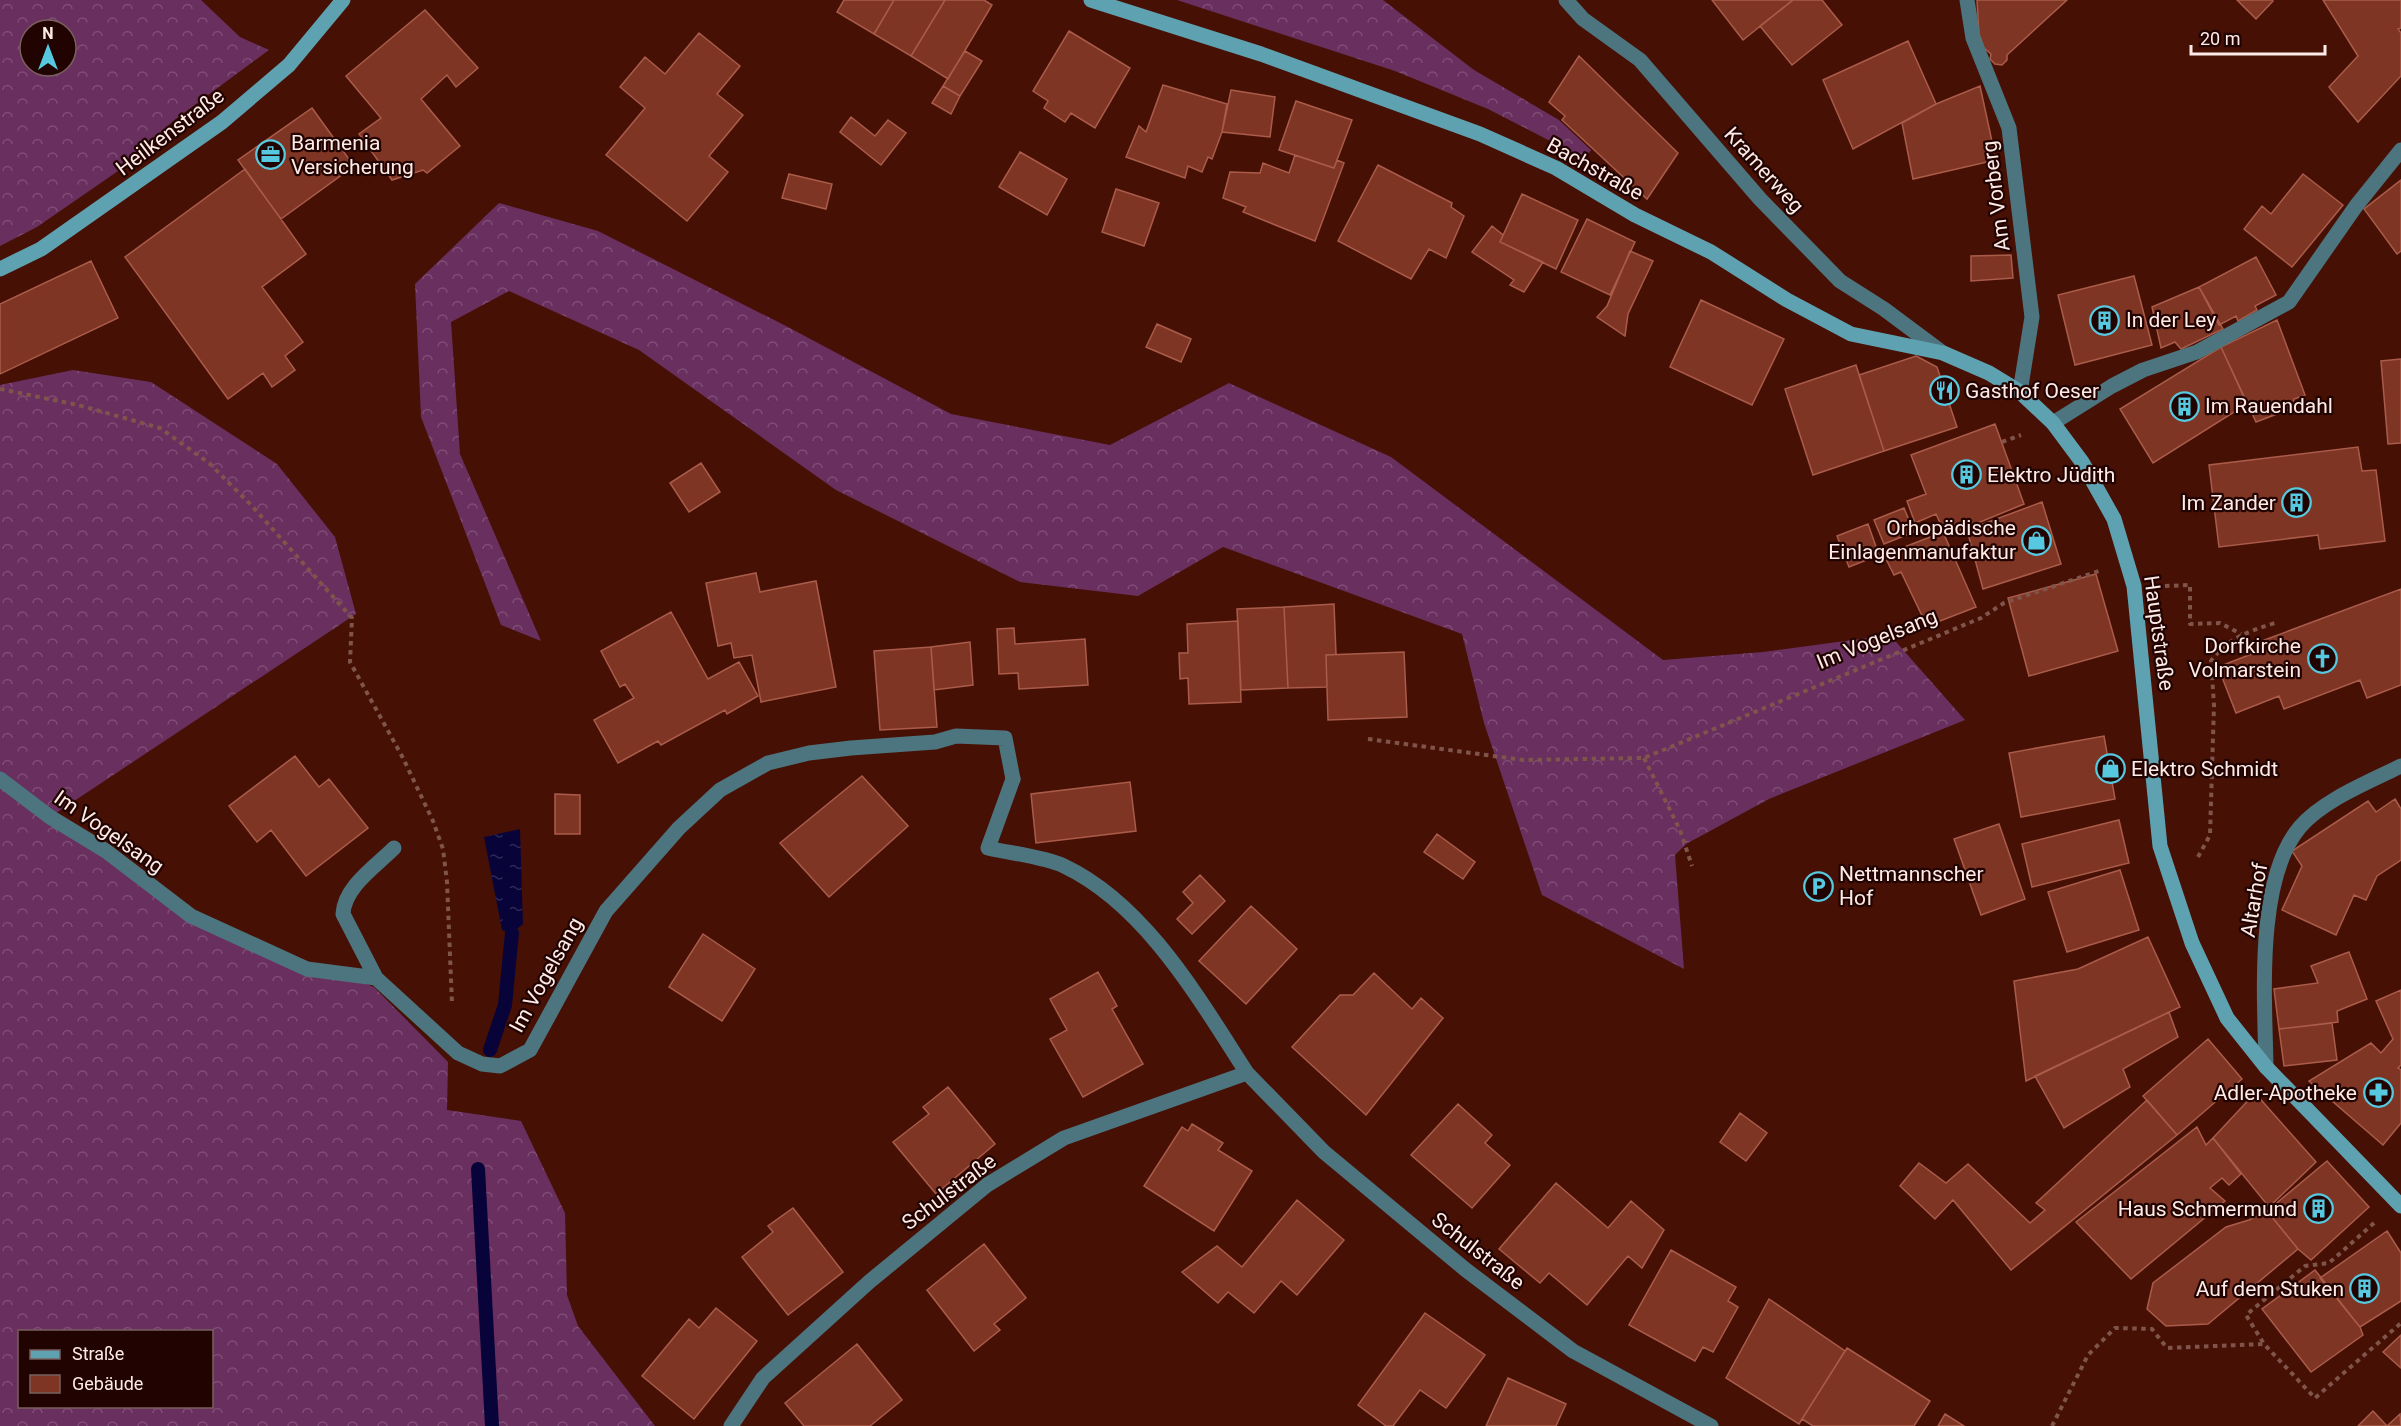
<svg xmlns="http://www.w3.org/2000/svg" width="2401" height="1426" font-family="Roboto,sans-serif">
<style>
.forest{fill:url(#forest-crowns);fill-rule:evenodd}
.water{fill:url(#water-ripples)}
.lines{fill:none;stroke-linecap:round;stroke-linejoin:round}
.stream{stroke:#080439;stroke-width:14}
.building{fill:#7f3524;stroke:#aa5c4a;stroke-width:1.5}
.path{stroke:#7f544b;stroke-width:4;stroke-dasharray:4.5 4.5;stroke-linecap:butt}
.lane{stroke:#4c757f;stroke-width:15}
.street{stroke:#4c757f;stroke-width:15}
.secondary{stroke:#5ea2b1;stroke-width:15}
.labels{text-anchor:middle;stroke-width:4.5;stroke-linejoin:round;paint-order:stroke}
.street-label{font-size:21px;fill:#feebe7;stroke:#210401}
.poi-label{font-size:21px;fill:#feebe7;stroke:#210401;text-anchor:start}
</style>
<defs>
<pattern id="forest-crowns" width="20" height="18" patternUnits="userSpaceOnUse" patternTransform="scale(1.5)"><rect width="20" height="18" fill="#692f5f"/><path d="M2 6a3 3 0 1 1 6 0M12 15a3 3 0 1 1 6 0" fill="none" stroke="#804d76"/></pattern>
<pattern id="water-ripples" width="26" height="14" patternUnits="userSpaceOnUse" patternTransform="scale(1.5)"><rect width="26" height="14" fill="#080439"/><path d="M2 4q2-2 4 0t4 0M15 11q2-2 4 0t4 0" fill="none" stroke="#2d2956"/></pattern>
</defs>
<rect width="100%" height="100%" fill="#471005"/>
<path class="forest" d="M0 0H201L240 37 269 50 173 121 118 171 37 227 0 246ZM30 30H66V66H30Z
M1177 0H1383L1474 70 1559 120 1591 150 1585 159 1488 109 1395 71Z
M499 203 598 231 786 326 951 414 1110 445 1229 383 1391 457 1663 660 1763 652 1890 635 1965 720 1769 799 1686 844 1675 855 1684 969 1542 895 1484 723 1462 634 1223 547 1138 596 1020 582 836 490 639 350 509 291 451 322 460 454 541 641 501 625 421 417 415 284Z
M73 370 151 382 277 464 335 537 356 614 50 817 191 916 374 987 448 1062 447 1110 521 1121 565 1213 567 1295 578 1326 655 1426H0V385ZM20 1332H212V1406H20Z"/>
<path class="water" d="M520 829 523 924 512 933 502 930 484 837Z"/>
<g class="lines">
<path class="stream" d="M490 1050 505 1005 512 933
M478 1169 492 1426"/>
</g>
<path class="building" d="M844 0H894L874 34 837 12Z
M894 0H945L911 56 874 34Z
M945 0H984L992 5 948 79 911 56Z
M1712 0H1793L1743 40Z
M1793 0H1822L1842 25 1792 65 1760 26Z
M1977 0H2067L2007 55V60L2002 65 1995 64 1990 59 1991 54 1984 48 1979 34Z
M2237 0H2272L2273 1 2256 19Z
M2323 0H2401V28L2398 29 2401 33V76L2358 122 2329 87 2358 56Z
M425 10 478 68 456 87 447 75 421 99 460 146 427 173 423 170 392 180 359 134 381 118 346 76Z
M1069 31 1130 68 1095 128 1071 113 1065 122 1044 108 1048 101 1033 91Z
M699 33 740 66 717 94 743 115 709 156 728 172 687 221 606 155 645 108 620 87 645 57 665 74Z
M1908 41 1936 104 1853 149 1823 80Z
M965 51 982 61 960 96 943 86Z
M1579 56 1678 153 1647 199 1562 120 1565 116 1549 102Z
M1163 85 1227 104 1222 132 1212 159 1208 157 1202 172 1188 166 1185 178 1126 157 1139 126 1146 132Z
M943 86 960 96 951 114 932 103Z
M1980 86 1996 160 1913 179 1902 123 1936 104Z
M1231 90 1275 97 1270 137 1222 132Z
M1296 101 1352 120 1334 168 1279 150Z
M312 108 354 166 281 219 238 160Z
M851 117 875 136 888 120 906 133 881 165 840 132Z
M1020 152 1067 179 1047 215 999 187Z
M1295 155 1334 168 1337 160 1344 163 1315 241 1243 212 1246 207 1223 198 1230 172 1260 173 1263 163 1289 173Z
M1378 165 1452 203 1451 207 1464 216 1446 258 1429 249 1411 279 1338 241Z
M245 169 306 254 262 287 303 342 285 356 295 370 272 387 263 373 228 399 125 257Z
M789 174 832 184 826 209 782 198Z
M2303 174 2343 205 2292 267 2244 229 2262 206 2271 214Z
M2401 180V251L2397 254 2364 209Z
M1116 189 1159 203 1144 246 1102 232Z
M1522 194 1578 220 1556 269 1500 242Z
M1587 219 1635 242 1610 295 1561 272Z
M1492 226 1503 235 1500 242 1543 262 1524 292 1510 285 1514 280 1472 252Z
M1630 251 1653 261 1628 314 1625 336 1597 317 1607 306Z
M2011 255 2013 278 1971 281V256Z
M2256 257 2276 295 2255 306 2257 310 2238 321 2236 316 2219 325 2199 287Z
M91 261 118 318 0 374V304Z
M2134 276 2152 345 2075 365 2058 295Z
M2199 287 2223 329 2181 349 2175 342 2161 348 2152 307Z
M1701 300 1784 339 1752 405 1670 367Z
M2277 320 2305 395 2294 399 2293 408 2256 422 2221 347Z
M1157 324 1191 339 1181 362 1146 347Z
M2221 347 2247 404 2153 463 2120 409Z
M1916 356 1937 367 1957 427 1884 451 1859 375Z
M2401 359V443L2388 444 2381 361Z
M1856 365 1884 451 1813 475 1785 389Z
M1995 424 2024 504 1946 536 1936 514 1915 523 1907 501 1926 494 1911 455Z
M2358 447 2362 471 2376 470 2385 541 2320 549 2318 535 2219 547 2209 465Z
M701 463 720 492 689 512 670 483Z
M2042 502 2061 564 1983 589 1967 530Z
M1904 508 1914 532 1884 544 1874 520Z
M1868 524 1879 555 1849 567 1837 536Z
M1943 532 1976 607 1927 626 1901 572 1894 575 1884 555Z
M756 573 760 592 816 581 836 687 761 702 752 655 734 658 731 643 718 646 706 583Z
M2096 574 2118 651 2029 676 2008 598Z
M2401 589V685L2367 698 2360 680 2284 709 2279 696 2236 713 2218 667 2262 650 2259 642Z
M1334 604 1336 655H1326L1327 687 1288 688 1284 607Z
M1284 607 1288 688 1241 690 1237 609Z
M671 612 708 679 739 662 758 696 727 714 725 710 661 745 658 741 618 763 594 720 634 698 625 684 620 687 601 651Z
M1238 621 1241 702 1189 704 1188 678 1180 679 1179 653H1188L1187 624Z
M1014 628 1015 644 1085 639 1088 685 1019 689 1018 673 999 674 997 629Z
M970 642 973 685 934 690 931 647Z
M931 647 937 727 880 730 874 651Z
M1404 652 1407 717 1328 720 1326 655Z
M2104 736 2115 799 2021 817 2009 753Z
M295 756 319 787 329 779 368 828 306 876 271 830 257 842 229 806Z
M862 776 908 826 829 897 780 843Z
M1130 782 1136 831 1036 843 1031 794Z
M555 794 580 795V834H555Z
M2395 799 2401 809V860L2377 876 2366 900 2354 895 2336 935 2282 910 2302 866 2292 851 2368 801 2376 812Z
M2119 820 2129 863 2032 887 2022 844Z
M1999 824 2025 899 1981 915 1954 839Z
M1437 834 1475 862 1463 879 1424 852Z
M2120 870 2139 930 2067 952 2048 892Z
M1200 875 1225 901 1192 934 1177 919 1193 903 1183 892Z
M1251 906 1297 949 1246 1004 1199 961Z
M703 934 755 969 722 1021 669 987Z
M2148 937 2180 1007 2026 1081 2014 981 2078 969Z
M2349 952 2367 999 2337 1011 2338 1022 2279 1029 2274 989 2318 983 2311 966Z
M1098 972 1117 1006 1112 1009 1143 1064 1083 1097 1050 1039 1067 1030 1050 999Z
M1374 973 1412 1009 1421 998 1443 1018 1366 1115 1292 1047 1340 995H1353Z
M2401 990V1065L2398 1068 2401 1070V1123L2383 1145 2309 1081 2371 1043 2381 1053 2393 1039 2376 1001Z
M2169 1012 2178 1037 2123 1069 2130 1087 2064 1128 2035 1076Z
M2332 1023 2337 1060 2284 1066 2279 1029Z
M2208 1039 2242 1079 2177 1135 2143 1096Z
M948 1087 995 1144 936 1194 893 1142 929 1114 923 1107Z
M2255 1093 2316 1162 2269 1207 2213 1138Z
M2147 1100 2177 1135 2011 1270 1953 1200 1935 1219 1900 1186 1919 1163 1946 1183 1968 1164 2030 1223 2045 1210 2036 1203Z
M1458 1104 1492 1135 1485 1143 1510 1165 1472 1208 1411 1155Z
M1740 1113 1767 1133 1746 1161 1720 1142Z
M1192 1124 1223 1143 1218 1150 1252 1171 1214 1231 1144 1186 1182 1127 1188 1131Z
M2197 1127 2206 1145 2213 1138 2241 1174 2229 1185 2222 1178 2210 1188 2225 1201 2131 1279 2076 1222Z
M2327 1161 2369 1207 2311 1260 2298 1249 2267 1211Z
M1556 1183 1608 1228 1631 1201 1664 1230 1642 1268 1628 1256 1587 1305 1549 1273 1540 1283 1499 1249Z
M1297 1200 1344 1240 1297 1295 1281 1281 1254 1313 1228 1292 1218 1303 1182 1272 1217 1246 1242 1267Z
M793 1208 843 1272 788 1315 742 1257 773 1232 768 1226Z
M2267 1211 2298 1249 2208 1324 2166 1326 2147 1309 2153 1283 2226 1227 2249 1220Z
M2387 1231 2401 1253V1301L2360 1327 2320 1278Z
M984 1244 1026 1298 994 1324 1000 1330 974 1351 927 1290Z
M1671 1250 1736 1287 1728 1301 1738 1307 1713 1352 1703 1347 1695 1361 1629 1325Z
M2315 1270 2360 1327 2363 1335 2311 1372 2262 1309Z
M1769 1299 1845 1351 1799 1424 1726 1378Z
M716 1308 757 1341 694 1419 642 1376 689 1319 699 1328Z
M1425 1313 1485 1355 1446 1408 1420 1390 1393 1426H1386L1358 1405Z
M2401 1335V1368L2383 1352Z
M857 1344 902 1400 870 1426H804L785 1403Z
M1847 1348 1930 1401 1914 1426H1813L1802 1419Z
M1508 1378 1566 1404 1556 1426H1486Z
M2373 1411 2387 1426 2400 1414 2401 1426H2358Z
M1945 1414 1964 1426H1938Z"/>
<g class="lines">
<path class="path" d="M0 389 78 405 160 428 209 463 252 506 352 618 350 662 403 758 433 821 443 849 447 882 452 1004
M2002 442 2021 435
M2165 586 2190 585V624L2220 623 2241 634
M1368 739 1523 760 1644 758 1981 618 2004 603 2099 571
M1644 758 1680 830 1692 866
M2198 857 2210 835 2214 705 2211 661C2228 638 2249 631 2275 623
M2374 1223 2329 1263 2305 1266 2246 1315 2264 1344 2315 1398 2401 1323
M2052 1426 2088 1355 2115 1328 2152 1329 2167 1348 2264 1344"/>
<path class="lane" d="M0 779 50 817 106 851 191 916 307 969 376 978 458 1053 482 1064 500 1066 530 1050 606 911 679 828 720 790 768 763 809 753 851 748 935 742 956 736 1005 738 1013 779
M376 978 343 914C344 887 376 866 394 848
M2266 1067C2265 1001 2255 880 2300 827 2323 800 2369 782 2401 766"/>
<path class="street" d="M1566 0 1583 19 1640 60 1760 199 1840 281 1884 309 1943 353
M1967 0 1973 38 2009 128 2032 317 2020 392
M2053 423 2112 386 2143 370 2197 352 2289 302 2356 206 2401 150
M1013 779 988 848C1009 853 1045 857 1064 866 1146 905 1199 999 1247 1073
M731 1426 763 1378 869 1282 987 1185 1064 1138 1247 1073 1324 1152 1466 1270 1573 1351 1711 1426"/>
<path class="secondary" d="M1091 0 1261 54 1480 134 1556 168 1635 215 1711 252 1787 300 1851 334 1943 353 1989 373 2020 392 2053 423 2082 462 2114 519 2134 586 2160 846 2192 943 2227 1018 2266 1067 2401 1206
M0 269 41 249 222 122 289 65 343 0"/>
</g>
<defs>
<symbol id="office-ring" viewBox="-11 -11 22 22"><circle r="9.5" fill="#210401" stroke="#56c9e1" stroke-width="1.5"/><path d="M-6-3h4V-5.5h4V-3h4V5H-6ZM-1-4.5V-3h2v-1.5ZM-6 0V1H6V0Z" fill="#56c9e1"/></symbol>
<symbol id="building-ring" viewBox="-11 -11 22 22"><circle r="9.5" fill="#210401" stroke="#56c9e1" stroke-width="1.5"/><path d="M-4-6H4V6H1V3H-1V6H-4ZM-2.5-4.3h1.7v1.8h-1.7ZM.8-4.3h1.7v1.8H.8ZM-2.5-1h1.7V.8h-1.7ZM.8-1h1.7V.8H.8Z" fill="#56c9e1"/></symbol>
<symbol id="restaurant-ring" viewBox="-11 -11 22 22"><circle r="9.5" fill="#210401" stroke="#56c9e1" stroke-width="1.5"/><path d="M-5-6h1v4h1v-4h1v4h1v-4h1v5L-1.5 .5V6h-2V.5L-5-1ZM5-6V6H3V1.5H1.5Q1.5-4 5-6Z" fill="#56c9e1"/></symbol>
<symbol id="shop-ring" viewBox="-11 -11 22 22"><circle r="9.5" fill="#210401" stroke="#56c9e1" stroke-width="1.5"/><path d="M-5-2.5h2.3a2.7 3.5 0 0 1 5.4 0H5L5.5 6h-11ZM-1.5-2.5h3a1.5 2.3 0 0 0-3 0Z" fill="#56c9e1"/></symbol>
<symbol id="church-ring" viewBox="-11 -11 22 22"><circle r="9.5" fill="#210401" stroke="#56c9e1" stroke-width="1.5"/><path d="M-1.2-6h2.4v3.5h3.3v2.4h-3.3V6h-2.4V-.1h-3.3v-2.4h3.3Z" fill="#56c9e1"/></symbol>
<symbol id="parking-ring" viewBox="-11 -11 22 22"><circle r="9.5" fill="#210401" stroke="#56c9e1" stroke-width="1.5"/><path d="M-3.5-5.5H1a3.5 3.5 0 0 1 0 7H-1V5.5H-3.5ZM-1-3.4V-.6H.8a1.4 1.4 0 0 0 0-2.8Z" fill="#56c9e1"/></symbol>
<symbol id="pharmacy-ring" viewBox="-11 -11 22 22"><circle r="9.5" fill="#210401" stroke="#56c9e1" stroke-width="1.5"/><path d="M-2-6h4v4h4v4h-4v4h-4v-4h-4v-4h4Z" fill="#56c9e1"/></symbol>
</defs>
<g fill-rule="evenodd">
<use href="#office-ring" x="254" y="138" width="33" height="33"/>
<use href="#building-ring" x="2088" y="304" width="33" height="33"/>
<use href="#restaurant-ring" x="1928" y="374" width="33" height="33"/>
<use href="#building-ring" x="2168" y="390" width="33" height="33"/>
<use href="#building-ring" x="1950" y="458" width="33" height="33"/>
<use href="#building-ring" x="2280" y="486" width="33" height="33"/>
<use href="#shop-ring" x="2020" y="524" width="33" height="33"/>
<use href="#church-ring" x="2306" y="642" width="33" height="33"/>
<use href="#shop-ring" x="2094" y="752" width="33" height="33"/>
<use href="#parking-ring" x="1802" y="870" width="33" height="33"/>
<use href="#pharmacy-ring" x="2362" y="1076" width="33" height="33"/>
<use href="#building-ring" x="2302" y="1192" width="33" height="33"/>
<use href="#building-ring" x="2348" y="1272" width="33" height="33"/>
</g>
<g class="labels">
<g class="street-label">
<text transform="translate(170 132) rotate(-37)" y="7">Heilkenstraße</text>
<text transform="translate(1595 169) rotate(29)" y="7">Bachstraße</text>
<text transform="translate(1764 170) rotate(48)" y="7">Kramerweg</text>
<text transform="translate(1996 196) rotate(-97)" y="7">Am Vorberg</text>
<text transform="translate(2159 633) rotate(82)" y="7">Hauptstraße</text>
<text transform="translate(1877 639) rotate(-22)" y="7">Im Vogelsang</text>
<text transform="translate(109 832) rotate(35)" y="7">Im Vogelsang</text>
<text transform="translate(2254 900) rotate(-80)" y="7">Altarhof</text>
<text transform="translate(546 975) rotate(-61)" y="7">Im Vogelsang</text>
<text transform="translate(949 1192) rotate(-37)" y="7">Schulstraße</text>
<text transform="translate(1478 1251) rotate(38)" y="7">Schulstraße</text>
</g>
<g class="poi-label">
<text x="291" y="150">Barmenia<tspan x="291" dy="24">Versicherung</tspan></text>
<text x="2126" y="327">In der Ley</text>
<text x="1965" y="398">Gasthof Oeser</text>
<text x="2205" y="413">Im Rauendahl</text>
<text x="1987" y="482">Elektro Jüdith</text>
<text x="2276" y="510" text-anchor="end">Im Zander</text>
<text x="2016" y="535" text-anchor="end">Orhopädische<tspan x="2016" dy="24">Einlagenmanufaktur</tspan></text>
<text x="2301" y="653" text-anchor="end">Dorfkirche<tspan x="2301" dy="24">Volmarstein</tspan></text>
<text x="2131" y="776">Elektro Schmidt</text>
<text x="1839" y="881">Nettmannscher<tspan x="1839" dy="24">Hof</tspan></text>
<text x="2357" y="1100" text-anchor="end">Adler-Apotheke</text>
<text x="2297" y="1216" text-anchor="end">Haus Schmermund</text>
<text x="2344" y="1296" text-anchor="end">Auf dem Stuken</text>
</g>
</g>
<rect x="18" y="1330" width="195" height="78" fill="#210401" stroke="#79605d" stroke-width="1.5"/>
<rect x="30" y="1350" width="30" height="9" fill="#5ea2b1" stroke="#79605d" stroke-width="1.5"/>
<text x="72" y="1360" font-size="18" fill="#feebe7">Straße</text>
<rect x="30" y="1375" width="30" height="18" fill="#7f3524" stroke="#79605d" stroke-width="1.5"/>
<text x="72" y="1390" font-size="18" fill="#feebe7">Gebäude</text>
<g transform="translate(48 48)"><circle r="28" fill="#210401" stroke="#79605d" stroke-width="1.5"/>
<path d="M0-4.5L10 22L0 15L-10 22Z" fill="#56c9e1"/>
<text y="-9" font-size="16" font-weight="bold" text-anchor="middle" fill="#feebe7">N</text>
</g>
<path d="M2191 45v9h134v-9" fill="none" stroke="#feebe7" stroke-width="3"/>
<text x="2200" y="45" font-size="18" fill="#feebe7" stroke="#210401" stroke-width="4.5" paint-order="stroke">20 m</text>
</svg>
